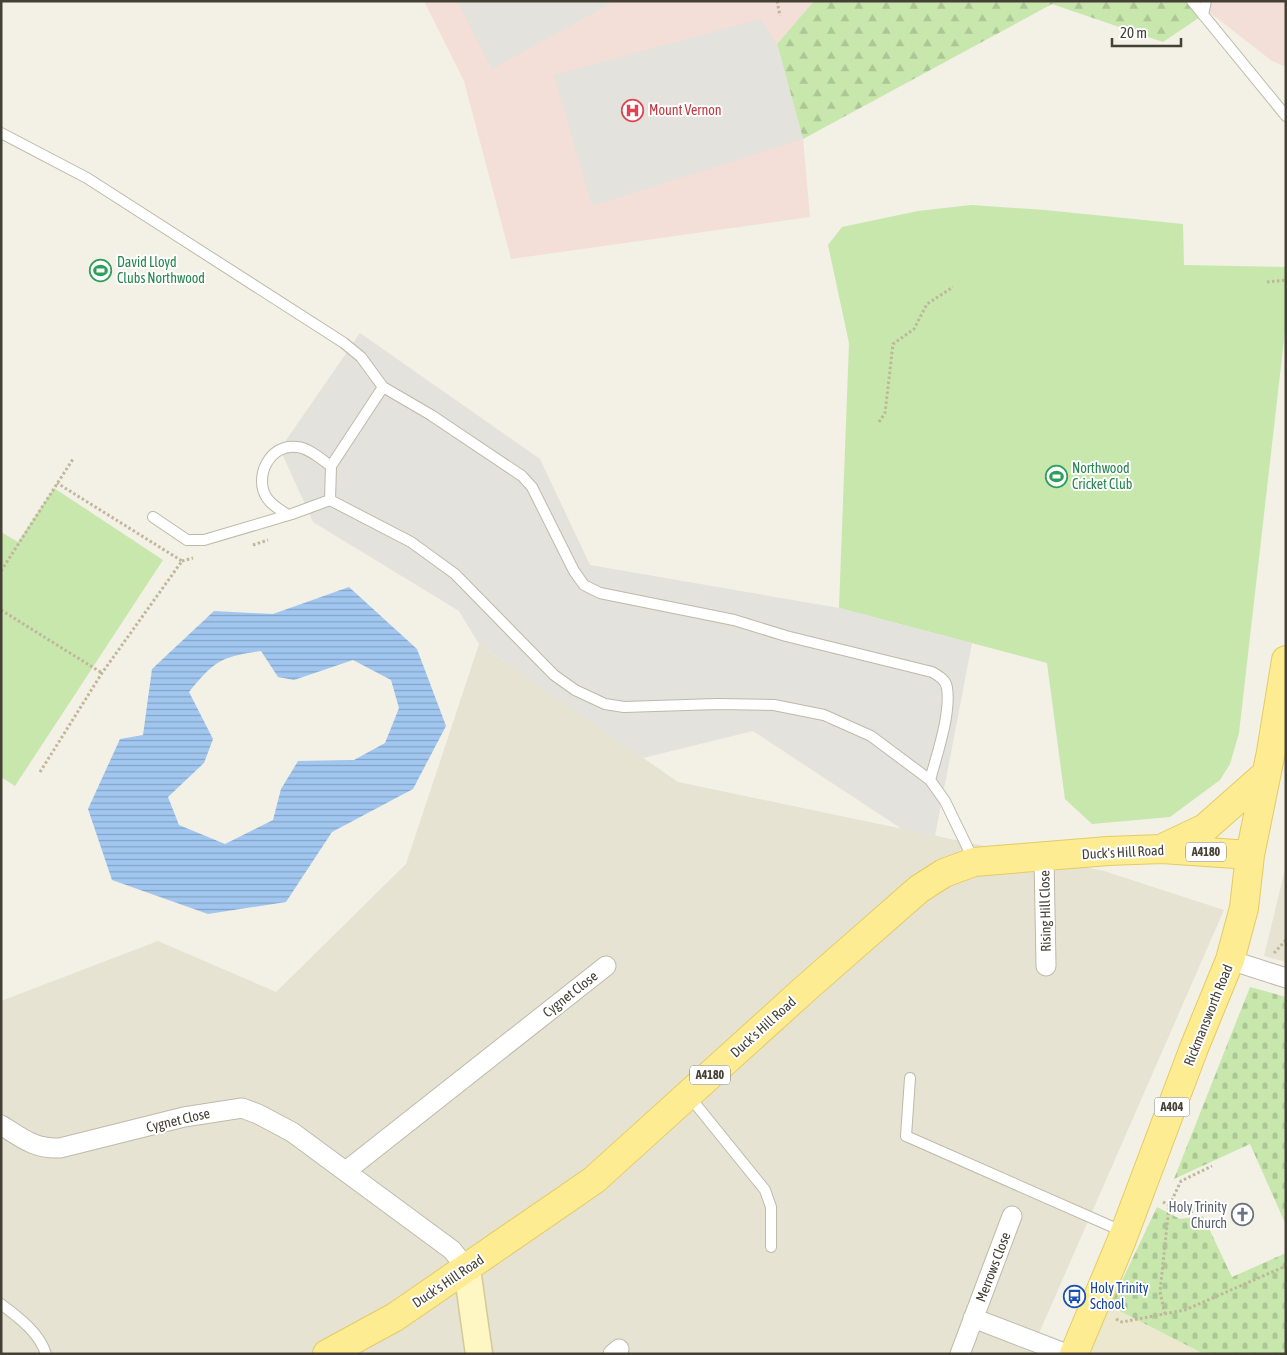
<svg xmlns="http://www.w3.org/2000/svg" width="1287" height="1355" font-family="'Asap Condensed',sans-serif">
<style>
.residential{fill:#e7e3d3}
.education{fill:#ece7cf}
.medical{fill:#f3dfd8}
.forest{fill:url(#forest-firs)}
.cemetery{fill:url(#cemetery-stones)}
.garden{fill:#c7e7ad}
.parking{fill:#e3e2dd}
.water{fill:url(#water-rules);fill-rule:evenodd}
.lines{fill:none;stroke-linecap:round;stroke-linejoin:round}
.lane-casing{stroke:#beb9a8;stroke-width:12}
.street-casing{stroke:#beb9a8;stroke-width:21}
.secondary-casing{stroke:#d3c995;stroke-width:29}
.primary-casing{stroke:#e4cb62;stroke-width:30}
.path{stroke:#c0b699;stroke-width:3;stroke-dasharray:2.5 2.5;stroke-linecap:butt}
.lane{stroke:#fff;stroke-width:10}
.street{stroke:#fff;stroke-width:19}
.secondary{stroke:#fff7c3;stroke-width:26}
.primary{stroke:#feec92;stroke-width:28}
.labels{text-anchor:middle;stroke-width:4;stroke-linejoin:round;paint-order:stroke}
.shield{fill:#fff;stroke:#7d7972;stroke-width:1}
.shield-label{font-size:12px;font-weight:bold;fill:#454035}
.health-label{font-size:14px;fill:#be3a42;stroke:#fff;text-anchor:start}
.leisure-label{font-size:14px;fill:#27864d;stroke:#fff;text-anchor:start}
.street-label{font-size:14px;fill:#454035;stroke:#fff}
.worship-label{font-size:14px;fill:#5b616d;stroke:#fff;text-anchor:end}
.transit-label{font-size:14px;fill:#164399;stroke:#fff;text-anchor:start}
</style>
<defs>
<pattern id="forest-firs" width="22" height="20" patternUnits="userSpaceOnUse" patternTransform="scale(1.25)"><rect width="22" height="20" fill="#c7e7ad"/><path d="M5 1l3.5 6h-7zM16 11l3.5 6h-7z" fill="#acc795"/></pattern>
<pattern id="cemetery-stones" width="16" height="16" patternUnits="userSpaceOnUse" patternTransform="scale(1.25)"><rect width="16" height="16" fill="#c7e7ad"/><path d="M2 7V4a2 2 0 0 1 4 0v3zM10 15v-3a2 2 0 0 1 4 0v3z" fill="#acc795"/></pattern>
<pattern id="water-rules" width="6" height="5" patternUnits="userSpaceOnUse" patternTransform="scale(1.25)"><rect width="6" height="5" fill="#a1c7f0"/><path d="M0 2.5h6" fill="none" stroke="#85a3c3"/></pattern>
</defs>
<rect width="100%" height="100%" fill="#f3f0e5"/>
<path class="residential" d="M479 644 678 782 1104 871 1224 910 1030 1354H1V1001L158 941 276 992 406 864Z
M1286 865V962L1264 956Z"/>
<path class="education" d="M1110 1306 1204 1354H1090Z"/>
<path class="medical" d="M424 1H814L777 44 803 139 810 217 511 259 464 81Z
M1195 1H1286V67L1272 61Z"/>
<path class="forest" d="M814 1H1192L1203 15 1163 42 1052 4 803 139 777 44Z"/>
<path class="cemetery" d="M1250 987 1286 997V1225L1250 1144 1174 1179Z
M1157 1207 1180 1219 1203 1216 1232 1277 1286 1253 1285 1354H1204L1110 1306Z"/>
<path class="garden" d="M971 205 1045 210 1183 224 1184 265 1286 267V322L1239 733 1230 764 1220 780 1170 817 1092 824 1065 799 1047 663 839 608 849 343 828 245 842 227 918 211Z
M54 488 163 560 15 786 1 777V532L18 542Z"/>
<path class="parking" d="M457 1H615L492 69Z
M761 19 777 44 803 139 592 206 554 75Z
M360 333 540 459 590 565 839 608 972 643 935 836 902 829 753 731 643 758 479 644 459 611 313 522 280 449Z"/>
<path class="water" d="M349 587 417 649 446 726 413 789 332 832 286 902 208 914 112 880 88 809 120 739 143 735 152 669 214 611 273 614ZM261 651 278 677 294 680 353 660 391 680 399 708 385 743 354 760 298 761 281 789 273 820 225 844 179 825 168 797 204 763 213 739 189 692C215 660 221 657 261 651Z"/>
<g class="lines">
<defs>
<path id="lane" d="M1192 1 1286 116
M1203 15 1206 1
M1 133 87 178 344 343 361 357 383 387 431 415 522 476 532 487 574 571 584 585 600 593 734 620 786 636 932 672C939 676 946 680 947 688 951 714 937 754 930 780
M330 500 331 466 383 387
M288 515C281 510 272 506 267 498 253 477 270 443 297 447 309 448 321 459 331 466
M153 517 187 540H204L292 514 330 500 411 542 455 574 554 675 575 690 605 704 624 707 717 704 774 705 824 715 871 736 930 780 945 801 974 861
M910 1078 906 1136 1124 1232
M689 1096 765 1190 771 1207V1247
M1 1304C18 1317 39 1332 46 1354"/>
<path id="street" d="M1044 856 1046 966
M1230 960 1286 978
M1 1125C22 1138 34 1149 60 1148L184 1117 242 1108 258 1114 292 1132 452 1250 467 1269
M346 1171 606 966
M973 1318 1067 1354
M613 1354 619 1349
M960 1354 1012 1216"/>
<path id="secondary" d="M467 1269 479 1354"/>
<path id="primary" d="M1165 847 1205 828 1266 774
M327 1354 395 1317 594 1180 805 989 919 889 944 873 974 862 1108 851 1162 849 1250 855
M1074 1354 1121 1242 1194 1048 1230 960 1244 908 1250 855 1271 752 1286 660"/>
</defs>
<use href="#lane" class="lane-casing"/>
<use href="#street" class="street-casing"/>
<use href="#secondary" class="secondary-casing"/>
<use href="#primary" class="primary-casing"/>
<path class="path" d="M777 1 780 16
M1267 282 1286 280
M879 422 885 413 893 344 914 329 927 304 953 287
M253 545 268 540
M182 561 193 558
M1 571 73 459
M1 610 102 673
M40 772 102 673 182 561 57 483
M1274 953 1286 940
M1163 1202 1182 1212 1208 1211
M1165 1314 1160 1292 1169 1206 1181 1181 1212 1166
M1116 1319 1122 1322 1185 1310 1286 1266"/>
<use href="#lane" class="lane"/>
<use href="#street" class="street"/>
<use href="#secondary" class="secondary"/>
<use href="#primary" class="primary"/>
</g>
<defs>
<symbol id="hospital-ring" viewBox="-11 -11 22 22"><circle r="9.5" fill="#fff" stroke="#e0444e" stroke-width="1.5"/><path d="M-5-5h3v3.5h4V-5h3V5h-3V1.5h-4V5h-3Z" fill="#e0444e"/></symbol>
<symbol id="stadium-ring" viewBox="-11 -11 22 22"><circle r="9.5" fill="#fff" stroke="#2e9e5b" stroke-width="1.5"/><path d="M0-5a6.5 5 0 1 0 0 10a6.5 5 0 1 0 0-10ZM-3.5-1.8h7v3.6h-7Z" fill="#2e9e5b"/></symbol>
<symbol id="church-ring" viewBox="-11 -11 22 22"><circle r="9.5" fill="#fff" stroke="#6b7280" stroke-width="1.5"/><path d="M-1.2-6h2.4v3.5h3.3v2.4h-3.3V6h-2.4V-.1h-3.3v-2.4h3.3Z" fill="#6b7280"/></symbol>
<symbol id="bus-ring" viewBox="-11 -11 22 22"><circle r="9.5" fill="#fff" stroke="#1a4fb4" stroke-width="1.5"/><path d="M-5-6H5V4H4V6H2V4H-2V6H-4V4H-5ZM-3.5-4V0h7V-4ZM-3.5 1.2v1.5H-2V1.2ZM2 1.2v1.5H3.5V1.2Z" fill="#1a4fb4"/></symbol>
</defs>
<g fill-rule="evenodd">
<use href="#hospital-ring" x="620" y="98" width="25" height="25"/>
<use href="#stadium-ring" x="88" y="258" width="25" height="25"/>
<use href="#stadium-ring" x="1044" y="464" width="25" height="25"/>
<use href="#church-ring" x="1230" y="1202" width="25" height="25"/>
<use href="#bus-ring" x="1062" y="1284" width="25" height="25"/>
</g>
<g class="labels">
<g class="shield">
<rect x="1186" y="842.5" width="40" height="19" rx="4"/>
<rect x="690" y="1065.5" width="40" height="19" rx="4"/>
<rect x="1154.5" y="1097.5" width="35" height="19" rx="4"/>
</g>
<g class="shield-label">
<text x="1206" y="856">A4180</text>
<text x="710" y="1079">A4180</text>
<text x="1172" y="1111">A404</text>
</g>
<g class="health-label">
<text x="649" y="115">Mount Vernon</text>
</g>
<g class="leisure-label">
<text x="117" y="267">David Lloyd<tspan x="117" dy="16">Clubs Northwood</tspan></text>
<text x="1072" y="473">Northwood<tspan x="1072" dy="16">Cricket Club</tspan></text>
</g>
<g class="street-label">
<text transform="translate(1123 852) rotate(-3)" y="5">Duck's Hill Road</text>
<text transform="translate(1045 911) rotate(-91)" y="5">Rising Hill Close</text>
<text transform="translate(570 994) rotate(-38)" y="5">Cygnet Close</text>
<text transform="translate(1208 1015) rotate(-68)" y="5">Rickmansworth Road</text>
<text transform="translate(763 1027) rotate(-42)" y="5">Duck's Hill Road</text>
<text transform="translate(178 1120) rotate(-13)" y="5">Cygnet Close</text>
<text transform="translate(993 1267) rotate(-69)" y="5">Merrows Close</text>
<text transform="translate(448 1281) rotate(-34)" y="5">Duck's Hill Road</text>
</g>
<g class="worship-label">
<text x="1227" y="1212">Holy Trinity<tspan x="1227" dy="16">Church</tspan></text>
</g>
<g class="transit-label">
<text x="1090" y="1293">Holy Trinity<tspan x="1090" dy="16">School</tspan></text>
</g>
</g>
<rect width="1287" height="1355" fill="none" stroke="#454035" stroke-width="5"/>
<path d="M1112 38v8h69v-8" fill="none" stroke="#454035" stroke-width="2.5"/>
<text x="1120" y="38" font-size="15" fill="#454035" stroke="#ffffff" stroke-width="4" paint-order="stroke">20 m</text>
</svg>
